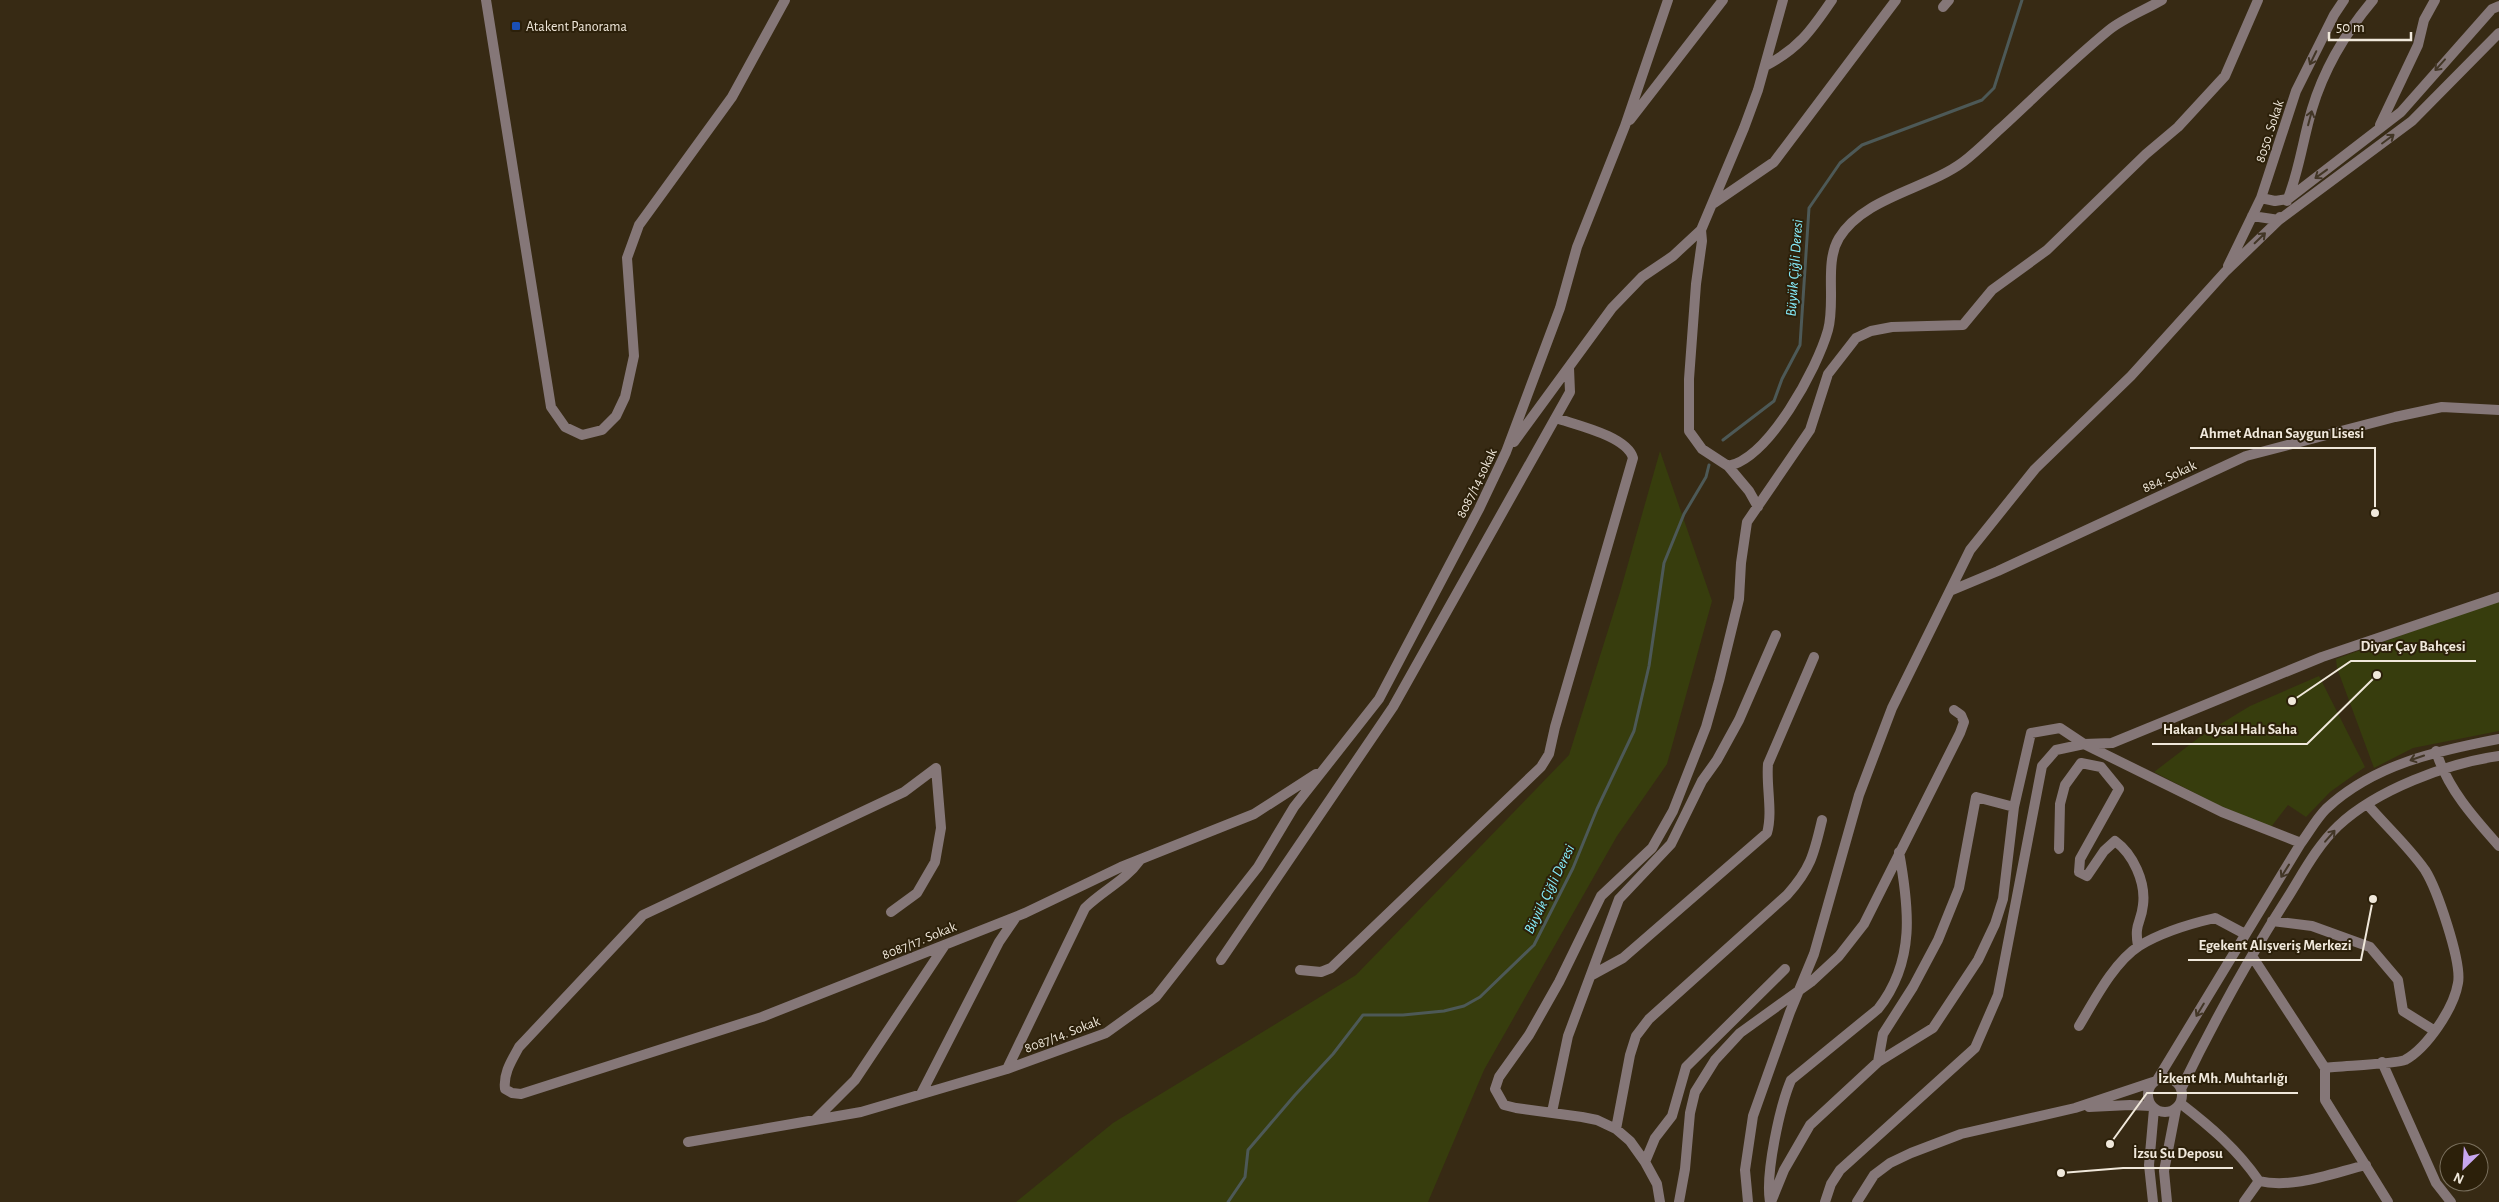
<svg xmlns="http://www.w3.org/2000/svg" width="2499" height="1202" font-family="'Alegreya Sans',sans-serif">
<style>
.green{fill:#373d0d}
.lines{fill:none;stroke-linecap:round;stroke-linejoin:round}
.stream{stroke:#4d5957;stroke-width:3}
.minor{stroke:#857778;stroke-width:10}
.oneway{stroke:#423626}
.transit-dot{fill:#1a4fb4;stroke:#2c200a;stroke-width:2}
.labels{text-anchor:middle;stroke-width:4;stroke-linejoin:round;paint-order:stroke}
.poi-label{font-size:14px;fill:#f0e8db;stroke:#2c200a;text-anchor:start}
.street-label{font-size:14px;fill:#f0e8db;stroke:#2c200a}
.water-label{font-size:15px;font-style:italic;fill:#86eefd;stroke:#2c200a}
.leader{fill:none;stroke:#f0e8db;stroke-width:2}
.callout-dot{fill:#f0e8db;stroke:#2c200a;stroke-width:2}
.callout-label{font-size:15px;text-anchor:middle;font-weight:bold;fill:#f0e8db;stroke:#2c200a;stroke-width:4;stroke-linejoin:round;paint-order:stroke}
</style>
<rect width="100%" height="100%" fill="#372a14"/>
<path class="green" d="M1660 451 1712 601 1667 764 1617 836 1484 1070 1428 1202H1016L1113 1123 1356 975 1569 755 1620 592Z
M2499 600V731L2413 748 2374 768 2337 668 2336 659Z
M2319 676 2365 767 2330 792 2306 817 2288 805 2271 827 2218 805 2154 772 2201 736 2250 706Z"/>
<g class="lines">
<path class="stream" d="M1723 440 1774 401 1782 379 1800 345 1809 208 1840 163 1862 145 1982 100 1994 88 2022 0
M1228 1202 1245 1177 1248 1150 1295 1095 1333 1054 1363 1015H1403L1444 1011 1464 1006 1480 997 1534 945 1573 868 1597 809 1634 731 1649 666 1664 563 1684 514 1706 477 1709 465"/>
<path class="minor" d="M486 0 551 407 565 427 582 435 602 430 616 416 625 397 634 356 627 258 639 225 732 97 785 0
M1943 7 1949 0
M1765 66C1798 49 1811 31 1832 0
M1630 120 1723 0
M2380 125 2418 45 2424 20 2435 0
M2261 198 2275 201 2288 199 2401 112 2492 9 2499 6
M2287 201C2299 172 2303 139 2312 109 2324 69 2346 32 2373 0
M1714 203 1774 162 1896 0
M2252 216 2279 220 2280 217
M1701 230 1702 241 1696 284 1689 379V431L1702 449 1728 466C1769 458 1817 369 1828 330 1836 301 1824 263 1839 238 1864 197 1927 189 1963 162 1976 152 1988 140 2000 129 2036 96 2071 61 2109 30 2124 18 2145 10 2162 0
M2228 266 2261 198 2296 91 2334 15 2344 0
M1514 442 1612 308 1642 277 1673 256 1701 230 1744 128 1758 90 1783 0
M1728 466 1749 491 1758 507
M1950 591 1998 571 2246 456 2395 417 2442 407 2499 410
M2436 751C2447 788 2474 818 2499 846
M936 768 904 792 643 915 519 1047C512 1060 503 1073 505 1089L512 1093 521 1094 762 1017 1025 913 1121 867 1254 814 1316 774
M2059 849 2060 804 2065 785 2081 763 2101 767 2119 789 2080 859 2079 872 2087 876 2104 851 2115 841C2133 854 2146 882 2143 905 2141 924 2134 923 2138 946
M891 912 917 893 935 862 941 828 936 768
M2272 921 2312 926 2370 947 2398 980 2403 1011 2435 1031
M2252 956 2325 1068V1100L2388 1202
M1221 960 1393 707 1570 392 1569 368
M1300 970 1321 972 1331 968 1541 767 1549 754 1555 727 1633 458C1627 436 1576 425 1556 418
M1592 975 1623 958 1767 833C1773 812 1766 786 1768 764L1814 657
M2079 1026C2094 1001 2114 962 2139 946 2162 932 2189 924 2215 918L2245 934
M1878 1062 1883 1034 1913 987 1938 940 1959 888 1976 797 2014 807
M2382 1062 2436 1183 2451 1202
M2325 1068C2339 1066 2396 1064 2405 1060 2427 1048 2454 1008 2458 983 2462 962 2437 889 2425 870 2409 847 2386 826 2367 804
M1007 1069 1085 908C1103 890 1125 881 1140 860
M2148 1095a17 17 0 1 1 34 0a17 17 0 1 1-34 0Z
M2157 1080 2301 843C2309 832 2317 818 2326 809 2374 764 2437 751 2499 739
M2181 1089C2213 1023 2248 959 2288 897 2303 873 2317 846 2338 826 2376 790 2448 763 2499 756
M921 1094 999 942 1016 917
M2180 1103C2211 1127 2237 1149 2259 1181 2293 1189 2333 1173 2366 1165
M2089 1107 2130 1105 2151 1106
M1552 1112 1568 1036 1619 899 1671 844 1702 781 1717 760 1739 720 1776 635
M815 1120 855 1080 945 945
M1616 1129 1630 1055 1636 1036 1649 1019 1787 895C1811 868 1814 854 1822 820
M688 1142 861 1112 1007 1069 1106 1033 1156 997 1258 867 1294 807 1379 699 1479 509 1506 452 1560 308 1577 247 1625 126 1668 0
M1645 1162 1655 1138 1672 1116 1686 1067 1785 969
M1660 1202 1657 1184 1645 1162 1630 1141 1616 1129 1597 1120 1582 1117 1516 1108 1504 1105 1495 1089 1499 1077 1529 1035 1559 982 1601 896 1652 848 1673 811 1706 727 1719 681 1739 599 1741 563 1747 522 1810 430 1828 374 1856 338 1871 331 1892 327 1963 325 1992 290 2047 250 2146 154 2178 127 2225 76 2258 0
M1679 1202 1685 1169 1690 1113 1695 1092 1715 1060 1740 1033 1811 982 1839 956 1864 924 1960 733 1964 722 1961 715 1954 710
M1748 1202 1745 1170 1753 1116 1790 1012 1814 954 1859 795 1892 708 1970 550 2035 469 2131 376 2225 272 2279 220 2412 121 2499 33
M1770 1202C1765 1174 1780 1106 1791 1080L1878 1009C1916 961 1909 907 1899 852
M1771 1202 1784 1170 1810 1125 1878 1062 1933 1028 1978 960 1995 924 2003 899 2014 807 2031 733 2060 728 2084 744 2112 743 2322 657 2499 597
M1825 1202 1831 1184 1840 1170 1975 1048 1998 995 2042 766 2056 750 2084 744 2222 812 2301 843
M1857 1202 1874 1175 1890 1163 1911 1153 1961 1134 2075 1108 2153 1082
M2153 1202 2149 1165 2154 1109
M2167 1202 2164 1171 2176 1109
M2244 1202 2259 1181"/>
</g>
<defs><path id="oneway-shaft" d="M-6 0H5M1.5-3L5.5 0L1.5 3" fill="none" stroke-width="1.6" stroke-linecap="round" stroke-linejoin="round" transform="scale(1.25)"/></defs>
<g class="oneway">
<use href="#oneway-shaft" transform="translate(2313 58) rotate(116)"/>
<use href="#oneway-shaft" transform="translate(2440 65) rotate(132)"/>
<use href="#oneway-shaft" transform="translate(2310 118) rotate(-75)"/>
<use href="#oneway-shaft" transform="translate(2388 139) rotate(-37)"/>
<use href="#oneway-shaft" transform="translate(2321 174) rotate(144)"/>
<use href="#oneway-shaft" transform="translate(2260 238) rotate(-44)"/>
<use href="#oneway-shaft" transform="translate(2417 758) rotate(161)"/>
<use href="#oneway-shaft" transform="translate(2330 836) rotate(-49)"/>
<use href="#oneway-shaft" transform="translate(2285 871) rotate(122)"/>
<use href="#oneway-shaft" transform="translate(2200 1010) rotate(121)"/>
</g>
<rect class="transit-dot" x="511" y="21" width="10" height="10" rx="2.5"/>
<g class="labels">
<g class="poi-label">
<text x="526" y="31">Atakent Panorama</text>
</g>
<g class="street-label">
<text transform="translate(2269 131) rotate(-72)" y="5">8050. Sokak</text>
<text transform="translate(2169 476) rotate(-25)" y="5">884. Sokak</text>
<text transform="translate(1476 483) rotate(-64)" y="5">8087/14 sokak</text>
<text transform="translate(919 940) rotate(-22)" y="5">8087/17. Sokak</text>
<text transform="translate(1062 1034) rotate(-21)" y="5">8087/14. Sokak</text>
</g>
<g class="water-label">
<text transform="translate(1794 268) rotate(-86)" y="5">Büyük Çiğli Deresi</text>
<text transform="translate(1549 889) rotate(-64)" y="5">Büyük Çiğli Deresi</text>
</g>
</g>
<path class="leader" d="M2375 513L2375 448H2190M2292 701L2351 661H2476M2377 675L2307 744H2152M2373 899L2361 960H2188M2110 1144L2147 1093H2298M2061 1173L2123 1168H2233"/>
<g class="callout-dot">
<circle cx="2375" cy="513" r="5"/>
<circle cx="2292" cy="701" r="5"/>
<circle cx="2377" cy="675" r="5"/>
<circle cx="2373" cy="899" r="5"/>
<circle cx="2110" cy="1144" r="5"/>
<circle cx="2061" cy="1173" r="5"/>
</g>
<g class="callout-label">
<text x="2282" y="438">Ahmet Adnan Saygun Lisesi</text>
<text x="2413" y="651">Diyar Çay Bahçesi</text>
<text x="2230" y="734">Hakan Uysal Halı Saha</text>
<text x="2275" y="950">Egekent Alışveriş Merkezi</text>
<text x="2223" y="1083">İzkent Mh. Muhtarlığı</text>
<text x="2178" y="1158">İzsu Su Deposu</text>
</g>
<g transform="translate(2464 1167) rotate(205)"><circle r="24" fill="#2c200a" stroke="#7a705e"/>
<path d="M0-4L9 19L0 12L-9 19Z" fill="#c7a6ef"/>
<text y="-8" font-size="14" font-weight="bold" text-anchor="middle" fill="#f0e8db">N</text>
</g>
<path d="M2329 32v8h82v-8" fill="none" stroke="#f0e8db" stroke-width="2.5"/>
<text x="2336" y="32" font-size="15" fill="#f0e8db" stroke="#2c200a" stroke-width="4" paint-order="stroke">50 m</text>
</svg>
